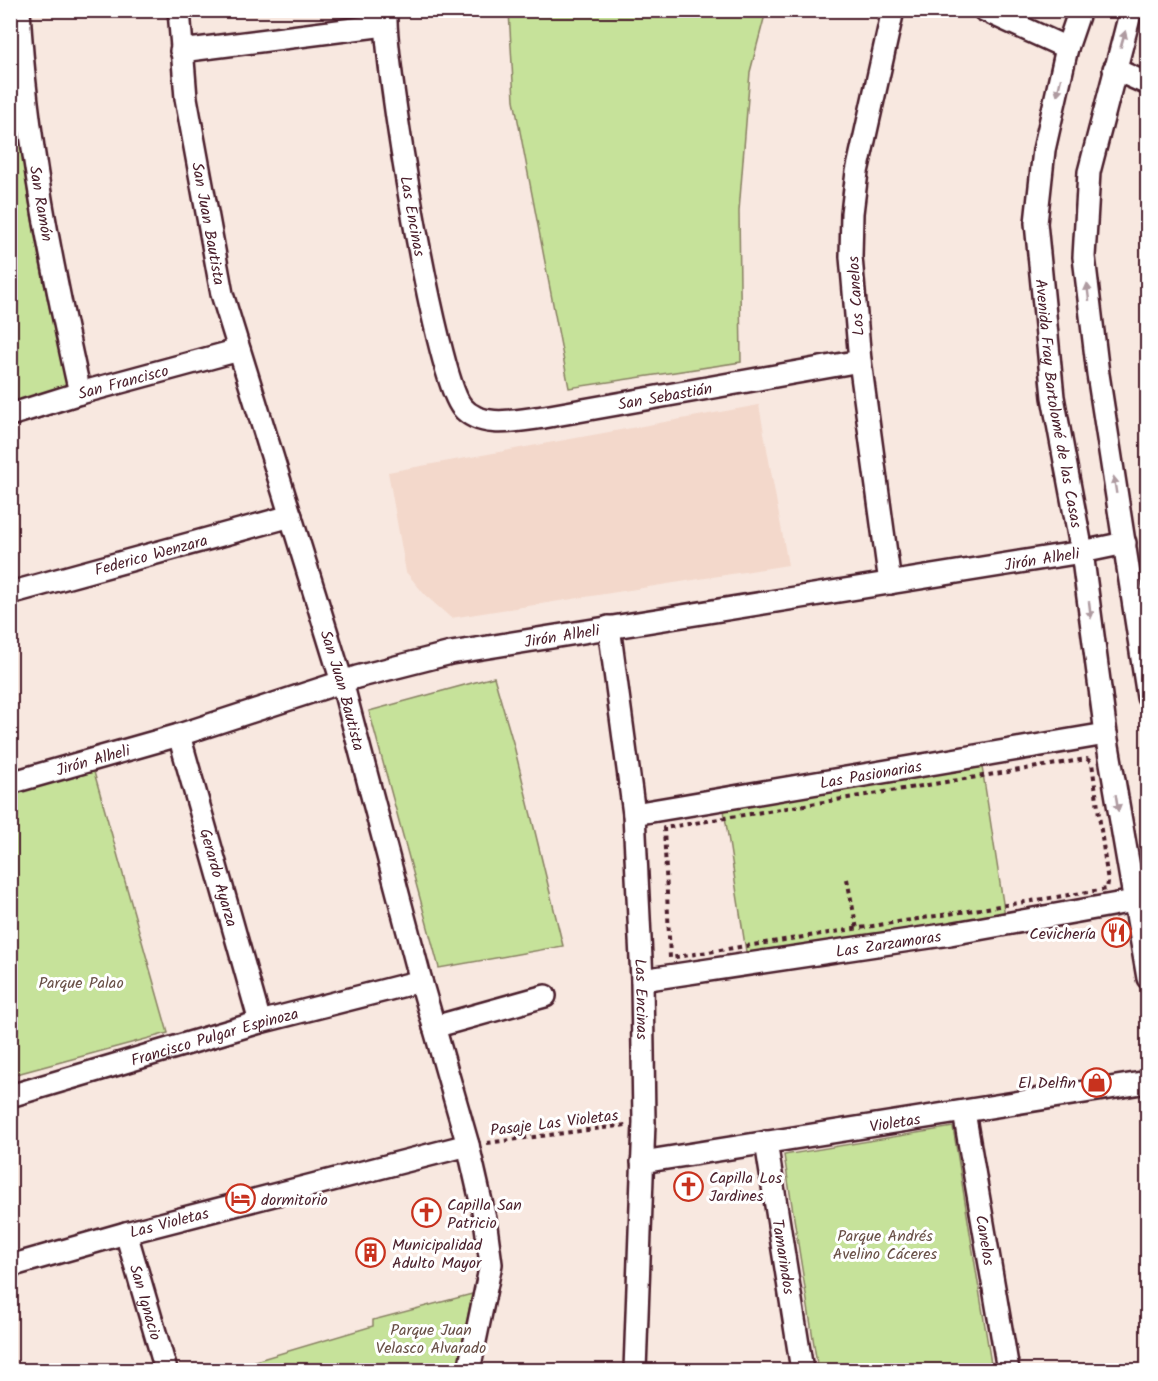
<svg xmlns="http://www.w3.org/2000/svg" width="1158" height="1381" font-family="Kalam,sans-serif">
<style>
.built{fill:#f3d8cb}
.green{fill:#c6e29a;stroke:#888062;stroke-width:1.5}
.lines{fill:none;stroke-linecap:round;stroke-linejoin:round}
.minor-casing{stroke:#4a1f2b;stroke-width:26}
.path{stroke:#4a1f2b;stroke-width:4;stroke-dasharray:4.5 4.5;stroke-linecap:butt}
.minor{stroke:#fff;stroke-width:21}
.oneway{fill:#ae9aa0}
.labels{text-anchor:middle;stroke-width:6;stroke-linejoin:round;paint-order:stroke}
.street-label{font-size:16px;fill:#4a1f2b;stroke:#fff}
.poi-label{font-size:16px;fill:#4a1f2b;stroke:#fff;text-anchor:start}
.park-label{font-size:16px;fill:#695047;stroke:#fff}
</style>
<rect width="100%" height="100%" fill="#f8e8e0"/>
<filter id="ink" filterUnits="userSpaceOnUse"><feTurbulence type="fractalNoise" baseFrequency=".0167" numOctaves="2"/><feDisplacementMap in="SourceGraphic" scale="12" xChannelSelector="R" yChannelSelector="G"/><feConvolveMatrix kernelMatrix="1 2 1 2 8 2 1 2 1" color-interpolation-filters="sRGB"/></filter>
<g filter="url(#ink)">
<path class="built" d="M759 405 788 565 451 618 425 595 406 572 388 472Z"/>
<path class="green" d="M509 11H766L750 72 739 211 741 362 569 388 514 100Z
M10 54C22 164 37 276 69 382L68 388 10 409Z
M494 677 514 746 563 946 439 968 369 711Z
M92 765 168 1033 13 1075 11 1065V789Z
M982 767 1005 916 747 958 724 810Z
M953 1127 992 1370H818L784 1155Z
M472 1294 458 1370H257L255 1361 373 1326V1320Z"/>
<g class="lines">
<defs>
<g id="minor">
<path id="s1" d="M19 10C26 140 52 267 80 393"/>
<path id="s2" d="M179 10 186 98 222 294 342 682 421 981 468 1145 485 1219 491 1264 469 1370"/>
<path id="s3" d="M386 10C383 59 436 378 462 407 481 430 519 420 544 417L860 361"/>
<path d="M984 10 1067 48"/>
<path id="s4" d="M1080 10 1067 48 1044 150 1036 223 1053 397 1082 552 1106 734 1148 978"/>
<path d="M1131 10 1089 172 1084 257 1098 374 1148 697"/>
<path d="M181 51 385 25"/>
<path d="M1114 69 1148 84"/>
<path id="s5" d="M10 415 80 393 239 350"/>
<path d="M890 583 860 361 851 257 852 213 857 172 893 10"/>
<path id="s6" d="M10 593 291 516"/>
<path id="s7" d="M609 627 634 814 642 980 644 1122 635 1370"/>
<path id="s8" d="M179 735 260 1022"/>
<path id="s9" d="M10 783 179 735 357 677 451 653 1082 552 1125 543"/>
<path id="s10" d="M634 814 1106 734"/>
<path id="s11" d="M642 980 950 934 1134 901"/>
<path d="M434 1027 545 996"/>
<path id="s12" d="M10 1096 260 1022 421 981"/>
<path id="s13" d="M964 1112 1008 1370"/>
<path id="s14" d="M766 1142 802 1370"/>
<path id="s15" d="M642 1162 1148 1082"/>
<path id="s16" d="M126 1233 166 1370"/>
<path id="s17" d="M10 1266 126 1233 468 1145"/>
</g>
</defs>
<use href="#minor" class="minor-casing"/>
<path class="path" d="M1087 759 1092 763 1108 882 1107 889 670 958 664 828Z
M847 879 857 929
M487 1143 626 1125"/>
<use href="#minor" class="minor"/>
</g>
<defs><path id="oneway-solid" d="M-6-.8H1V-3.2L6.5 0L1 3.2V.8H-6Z" transform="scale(1.5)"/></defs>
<g class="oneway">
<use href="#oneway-solid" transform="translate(1123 39) rotate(-74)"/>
<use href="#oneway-solid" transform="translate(1059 87) rotate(103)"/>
<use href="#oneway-solid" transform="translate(1088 292) rotate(-97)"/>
<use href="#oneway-solid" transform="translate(1115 485) rotate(-99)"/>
<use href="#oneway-solid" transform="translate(1090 610) rotate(83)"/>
<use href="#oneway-solid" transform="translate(1117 803) rotate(81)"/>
</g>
</g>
<defs>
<symbol id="restaurant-ring" viewBox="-11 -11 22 22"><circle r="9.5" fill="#fff" stroke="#c8321e" stroke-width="1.5"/><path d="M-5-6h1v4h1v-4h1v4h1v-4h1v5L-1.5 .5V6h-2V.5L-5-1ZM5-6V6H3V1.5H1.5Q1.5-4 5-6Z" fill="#c8321e"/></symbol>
<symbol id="shop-ring" viewBox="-11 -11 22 22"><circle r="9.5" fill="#fff" stroke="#c8321e" stroke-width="1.5"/><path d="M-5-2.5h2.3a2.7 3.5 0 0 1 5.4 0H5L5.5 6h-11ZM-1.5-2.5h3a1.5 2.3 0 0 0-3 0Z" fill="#c8321e"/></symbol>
<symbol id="church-ring" viewBox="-11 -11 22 22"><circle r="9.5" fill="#fff" stroke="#c8321e" stroke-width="1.5"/><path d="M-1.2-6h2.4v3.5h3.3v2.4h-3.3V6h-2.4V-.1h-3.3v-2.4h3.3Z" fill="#c8321e"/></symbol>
<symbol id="hotel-ring" viewBox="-11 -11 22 22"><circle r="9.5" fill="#fff" stroke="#c8321e" stroke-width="1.5"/><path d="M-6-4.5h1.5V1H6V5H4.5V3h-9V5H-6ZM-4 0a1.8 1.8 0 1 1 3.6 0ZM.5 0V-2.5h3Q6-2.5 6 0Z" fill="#c8321e"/></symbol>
<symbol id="building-ring" viewBox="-11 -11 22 22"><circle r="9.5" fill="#fff" stroke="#c8321e" stroke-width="1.5"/><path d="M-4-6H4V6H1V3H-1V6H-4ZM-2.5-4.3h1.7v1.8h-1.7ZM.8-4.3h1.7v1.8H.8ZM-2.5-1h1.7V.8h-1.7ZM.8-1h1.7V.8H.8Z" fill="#c8321e"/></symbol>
</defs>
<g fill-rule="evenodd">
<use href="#restaurant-ring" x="1100" y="916" width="33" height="33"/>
<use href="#shop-ring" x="1080" y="1066" width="33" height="33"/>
<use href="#church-ring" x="672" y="1170" width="33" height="33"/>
<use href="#hotel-ring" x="224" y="1182" width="33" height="33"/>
<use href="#church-ring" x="410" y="1196" width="33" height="33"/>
<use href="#building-ring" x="354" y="1236" width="33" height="33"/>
</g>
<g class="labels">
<g class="street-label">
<text dy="6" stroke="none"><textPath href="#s1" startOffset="195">San Ramón</textPath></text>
<text dy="6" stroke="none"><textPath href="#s3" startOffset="208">Las Encinas</textPath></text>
<text dy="6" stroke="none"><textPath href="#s2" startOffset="216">San Juan Bautista</textPath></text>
<text transform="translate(855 296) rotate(-94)" y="6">Los Canelos</text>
<text dy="6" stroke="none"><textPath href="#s5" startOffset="118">San Francisco</textPath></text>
<text dy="6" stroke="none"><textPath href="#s3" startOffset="615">San Sebastián</textPath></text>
<text dy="6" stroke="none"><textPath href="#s4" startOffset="400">Avenida Fray Bartolomé de las Casas</textPath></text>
<text dy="6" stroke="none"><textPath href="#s6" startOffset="146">Federico Wenzara</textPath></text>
<text dy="6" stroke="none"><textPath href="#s9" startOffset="1058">Jirón Alheli</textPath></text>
<text dy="6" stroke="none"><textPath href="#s9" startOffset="572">Jirón Alheli</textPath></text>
<text dy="6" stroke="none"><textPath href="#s2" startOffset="702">San Juan Bautista</textPath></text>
<text dy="6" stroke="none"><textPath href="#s9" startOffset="86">Jirón Alheli</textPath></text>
<text dy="6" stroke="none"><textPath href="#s10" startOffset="240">Las Pasionarias</textPath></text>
<text dy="6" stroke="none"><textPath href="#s8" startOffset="148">Gerardo Ayarza</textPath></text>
<text dy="6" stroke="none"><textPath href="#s11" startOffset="249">Las Zarzamoras</textPath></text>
<text dy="6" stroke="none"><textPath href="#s7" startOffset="374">Las Encinas</textPath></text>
<text dy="6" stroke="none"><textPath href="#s12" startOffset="213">Francisco Pulgar Espinoza</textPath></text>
<text transform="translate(554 1122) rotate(-7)" y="6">Pasaje Las Violetas</text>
<text dy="6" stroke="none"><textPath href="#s15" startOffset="256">Violetas</textPath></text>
<text dy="6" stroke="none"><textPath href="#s17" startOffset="165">Las Violetas</textPath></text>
<text dy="6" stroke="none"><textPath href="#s13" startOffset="130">Canelos</textPath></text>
<text dy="6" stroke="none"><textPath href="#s14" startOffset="116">Tamarindos</textPath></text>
<text dy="6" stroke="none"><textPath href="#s16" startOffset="72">San Ignacio</textPath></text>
</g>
<g class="poi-label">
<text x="1096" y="939" text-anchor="end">Cevichería</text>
<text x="1076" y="1088" text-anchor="end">El Delfin</text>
<text x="709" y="1183">Capilla Los<tspan x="709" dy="18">Jardines</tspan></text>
<text x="261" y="1205">dormitorio</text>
<text x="447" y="1210">Capilla San<tspan x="447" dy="18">Patricio</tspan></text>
<text x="392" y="1250">Municipalidad<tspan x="392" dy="18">Adulto Mayor</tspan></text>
</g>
<g class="park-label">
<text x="81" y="988">Parque Palao</text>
<text x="885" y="1241">Parque Andrés<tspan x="885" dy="18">Avelino Cáceres</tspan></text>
<text x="431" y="1335">Parque Juan<tspan x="431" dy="18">Velasco Alvarado</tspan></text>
</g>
</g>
<rect width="1158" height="1381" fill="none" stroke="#fff" stroke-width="36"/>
<rect x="18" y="18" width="1122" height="1345" fill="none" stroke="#4a1f2b" stroke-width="2" filter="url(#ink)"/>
</svg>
